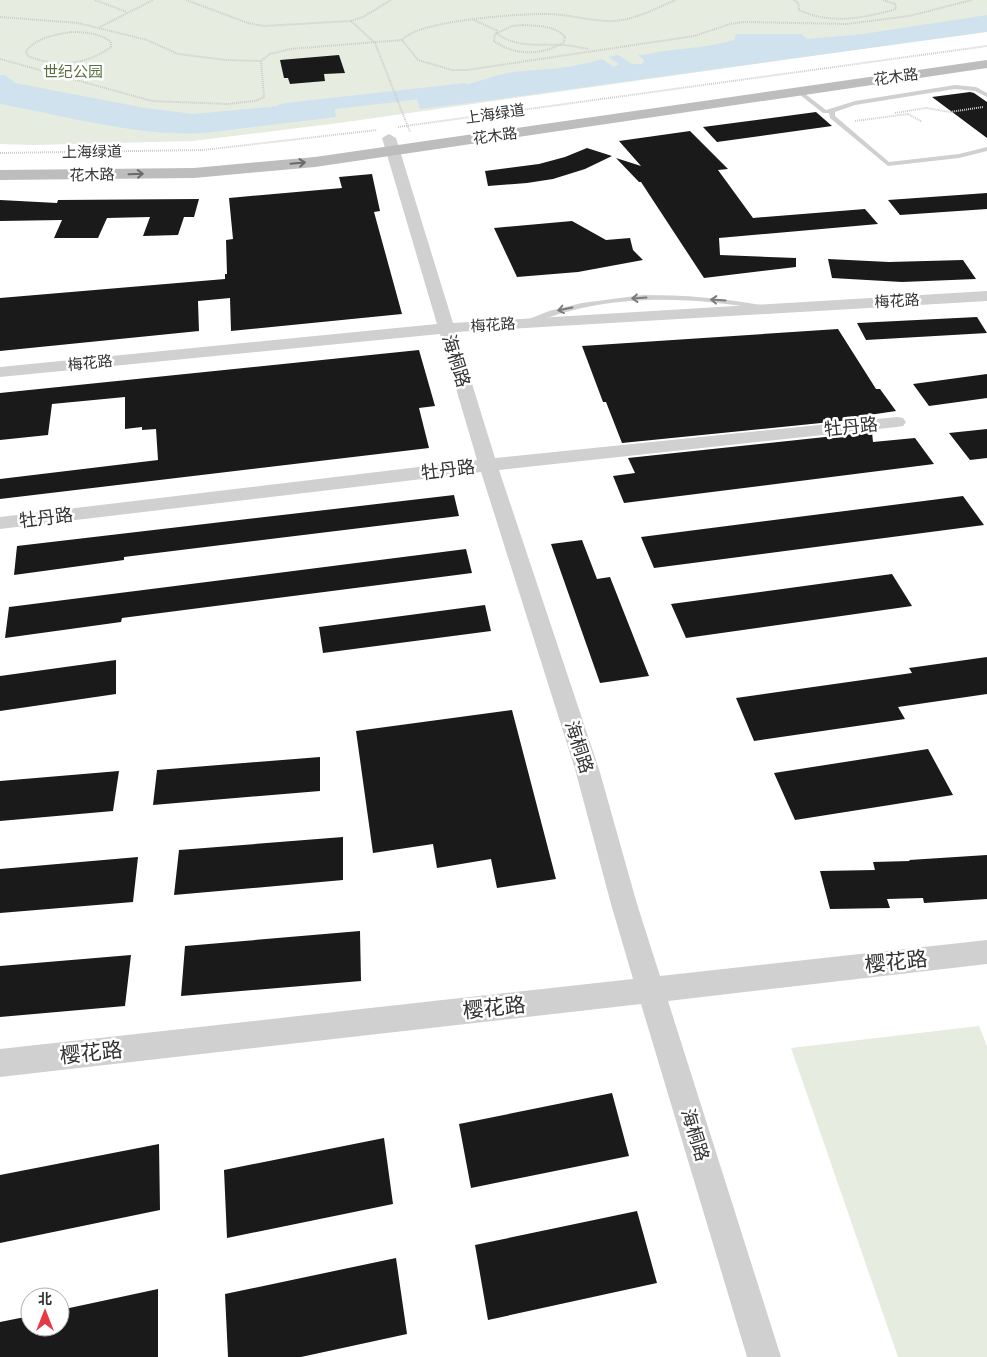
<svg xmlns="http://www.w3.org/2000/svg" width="987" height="1357" font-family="'Source Sans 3','Noto Sans SC',sans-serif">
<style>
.green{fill:#e6ecdf}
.water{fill:#cfe2ee}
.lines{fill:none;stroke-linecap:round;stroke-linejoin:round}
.river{fill:#cfe2ee;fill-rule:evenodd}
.building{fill:#1a1a1a}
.path{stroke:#cdcdcd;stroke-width:2;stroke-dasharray:1 1;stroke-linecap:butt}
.lane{fill:#d0d0d0;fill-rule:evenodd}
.street{fill:#d0d0d0;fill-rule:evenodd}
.secondary{fill:#bdbdbd;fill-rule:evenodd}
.oneway{stroke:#6a6a6a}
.oneway2{stroke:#7a7a7a}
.labels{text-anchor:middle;stroke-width:5;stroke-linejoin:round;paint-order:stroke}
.far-park-label{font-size:15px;fill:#56703f;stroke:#fff}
.far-street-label{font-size:15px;fill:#333;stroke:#fff}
.street-label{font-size:18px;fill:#333;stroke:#fff}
.near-street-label{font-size:21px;fill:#333;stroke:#fff}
</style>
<rect width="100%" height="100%" fill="#fff"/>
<path class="green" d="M0 0H987V31L339 123 193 141 34 145 0 144Z
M979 1026 987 1046V1357H898L791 1048Z"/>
<path class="water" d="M987 15V32L484 101 420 109 415 93C434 90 455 90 472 83 486 79 499 74 513 72 544 69 572 69 602 59L614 67 619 64 608 57 618 55 632 64H642L644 60 638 55C648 55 655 52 664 51 688 48 711 47 734 40L736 34H801L807 39 863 34Z
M0 75H5L15 83 145 108 193 114 333 101 336 117 205 133C139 137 66 116 0 104Z"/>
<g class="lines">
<path class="river" d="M465 83 472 85 475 89 472 93 285 115 278 113 275 109 278 105 285 103Z"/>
</g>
<path class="building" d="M339 55 345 73 324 74 325 81 290 84 288 78H284L280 60Z
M970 92 974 93 987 102V138L932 97Z
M816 112 832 126 717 142 703 127Z
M690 131 728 169 718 170 753 218 865 209 878 224 719 238 720 255 796 258V267L704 278 641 182H639L616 158 641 166 619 141Z
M587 148 612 156 585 169 553 179 527 183 488 186 485 171 539 164 565 157Z
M372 174 380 211 374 212 402 314 231 331 230 298 198 301 199 331 0 351V298L225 279V274H227L226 240 233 239 229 198 342 188 339 177Z
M987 193V209L900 215 888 200Z
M199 199 194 217H184L178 235 143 236 150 217 107 218 98 238H54L62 220 0 221V200L57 203 58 200Z
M572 221 606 240 630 238 633 250 643 260 578 272 517 277 494 228Z
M828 259 889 262 963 260 976 279 902 282 832 278Z
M977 317 987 333 866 340 857 323Z
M838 329 876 389H880L896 411 869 415 870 418 622 443 606 402H603L582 346Z
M419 350 435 406 419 408 429 448 0 499V479L158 460 156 429 142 430V427L125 429V397L52 404 48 435 0 440V393Z
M987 374V398L929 406 913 384Z
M987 429V458L970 460 949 433Z
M872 432 873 442 915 438 934 464 624 503 613 476 635 473 628 458Z
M454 495 459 516 124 557V560L14 575 17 546Z
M963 496 984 525 654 568 641 537Z
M582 540 597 579 610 577 649 676 600 683 551 544Z
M466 549 472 573 122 618 121 622 5 638 9 607Z
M892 574 912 606 686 638 671 604Z
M485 605 491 631 323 653 319 627Z
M987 657V694L898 707 905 719 754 741 736 698 912 673 909 668Z
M116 660V694L0 711V676Z
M512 710 556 879 497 888 491 859 437 868 433 844 373 853 356 731Z
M928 749 953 795 795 820 774 773Z
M320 757V791L153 805 157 770Z
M119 771 113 811 0 821V781Z
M343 837V880L174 895 179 850Z
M987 855V899L924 903 923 898 887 899 890 908 830 909 820 871 875 870 873 862 910 861 909 860Z
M138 857 133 902 0 913V869Z
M360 931 361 981 181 996 185 946Z
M131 955 125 1006 0 1017V966Z
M612 1093 629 1156 471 1188 459 1124Z
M384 1138 393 1204 227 1238 224 1170Z
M159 1144 160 1210 0 1243V1175Z
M637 1211 657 1283 488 1320 475 1245Z
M396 1258 407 1334 301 1357H228L225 1294Z
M158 1289V1357H0V1322L30 1316V1327H60V1310Z"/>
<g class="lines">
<path class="path" d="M95 0 127 12
M186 0 248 23 263 26 351 21 375 43 410 132
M794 0 798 3 799 10C831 25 864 18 896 9L895 4 883 0
M0 17 78 23 147 40 178 54 226 60 261 61
M474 20 498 31
M351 21 363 17 391 0
M523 25C537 26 555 25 565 37L564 42C542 56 515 56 494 41L495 34 512 26Z
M100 27 153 0
M71 32C86 32 99 33 111 42V47C86 65 57 68 28 56L26 51C38 37 54 35 71 32Z
M496 33C516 48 538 44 561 45 571 45 580 48 589 49
M402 40C419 20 517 14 546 14 568 14 589 21 611 21 633 21 656 8 676 0
M0 59 152 101 227 104 255 101 264 97 261 61 270 54 290 49 402 40 418 60 452 70H467L694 36 730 24 744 22 847 24 909 16 972 0
M68 78 70 62
M895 113 926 108 950 112 983 107
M908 114 922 122
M855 121 908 114
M398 127 987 46
M0 153 203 150 377 130"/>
<path class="lane" d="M955 85 976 87 987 93V97L975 91 955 89 855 105 835 112V116L889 162 959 154 987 147V151L959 158 888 166 830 118 829 113H823L795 91 800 90 826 110 855 101Z
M643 295C684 295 724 298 765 306L769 308 765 310C704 299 643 295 582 308 562 312 543 320 523 325L519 323 549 311 582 303Z"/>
<path class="street" d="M389 134 396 138 453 323 987 291V301L456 332 495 458 897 417 903 418 906 422 903 426 897 427 499 470 599 769 637 904 660 976 987 940V964L668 1001 781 1357H747L641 1004 0 1077V1049L633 979 611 904 575 769 481 472 0 529V517L477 460 440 334 0 377V367L437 324 382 138Z"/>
<path class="secondary" d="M987 60V68L315 167 194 178 0 180V170L194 168 315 157Z"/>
</g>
<defs><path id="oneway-shaft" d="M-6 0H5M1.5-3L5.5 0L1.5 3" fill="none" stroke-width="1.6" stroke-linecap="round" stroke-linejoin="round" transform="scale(1.25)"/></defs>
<g class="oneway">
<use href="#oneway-shaft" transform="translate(298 163) rotate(-5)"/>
<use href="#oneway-shaft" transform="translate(136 174) rotate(-2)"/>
</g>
<g class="oneway2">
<use href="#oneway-shaft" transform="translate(639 298) rotate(176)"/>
<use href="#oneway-shaft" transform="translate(718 300) rotate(-176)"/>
<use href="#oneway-shaft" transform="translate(565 309) rotate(169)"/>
</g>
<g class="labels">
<g class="far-park-label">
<text x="73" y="77">世纪公园</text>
</g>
<g class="far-street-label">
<text transform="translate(896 77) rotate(-8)" y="5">花木路</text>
<text transform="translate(495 114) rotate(-8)" y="5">上海绿道</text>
<text transform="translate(495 136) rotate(-8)" y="5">花木路</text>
<text transform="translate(92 152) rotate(-1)" y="5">上海绿道</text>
<text transform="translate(92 175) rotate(-1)" y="5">花木路</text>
<text transform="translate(897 301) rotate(-3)" y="5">梅花路</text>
<text transform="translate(493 325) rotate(-4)" y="5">梅花路</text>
<text transform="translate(90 363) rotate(-6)" y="5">梅花路</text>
</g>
<g class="street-label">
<text transform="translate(456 361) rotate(73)" y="6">海桐路</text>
<text transform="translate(851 427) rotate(-6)" y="6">牡丹路</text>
<text transform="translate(448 470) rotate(-7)" y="6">牡丹路</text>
<text transform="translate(46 518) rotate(-7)" y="6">牡丹路</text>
<text transform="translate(579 747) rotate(72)" y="6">海桐路</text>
<text transform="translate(695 1135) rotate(73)" y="6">海桐路</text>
</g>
<g class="near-street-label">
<text transform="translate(896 962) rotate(-6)" y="7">樱花路</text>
<text transform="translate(494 1008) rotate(-6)" y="7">樱花路</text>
<text transform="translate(91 1053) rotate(-6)" y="7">樱花路</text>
</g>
</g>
<g transform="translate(45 1312)"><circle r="24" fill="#ffffff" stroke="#adadad"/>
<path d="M0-4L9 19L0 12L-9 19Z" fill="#e63946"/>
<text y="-8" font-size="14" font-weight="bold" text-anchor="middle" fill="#333333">北</text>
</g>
</svg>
